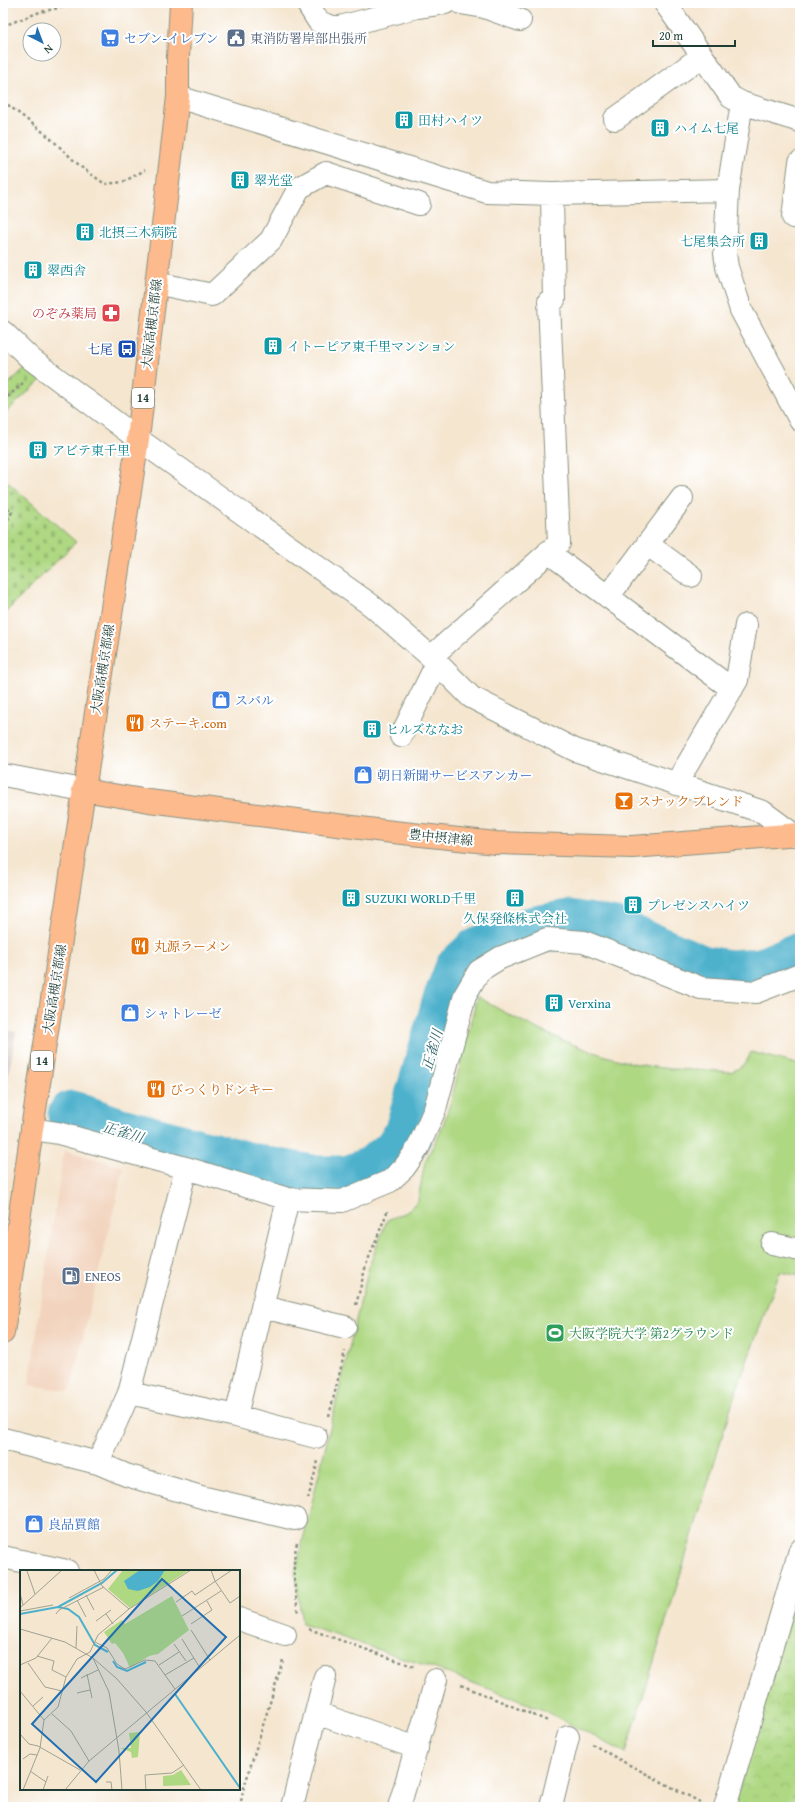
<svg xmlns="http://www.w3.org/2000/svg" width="803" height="1810" font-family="'Gentium Book Plus','Noto Serif JP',serif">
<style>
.built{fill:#f2d4be}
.industrial{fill:#cfc0ba}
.cemetery{fill:url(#cemetery-stones);stroke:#678a5c}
.park{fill:url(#park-crowns);stroke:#678a5c}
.garden{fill:#afd883;stroke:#678a5c}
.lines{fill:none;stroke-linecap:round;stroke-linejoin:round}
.river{stroke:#4db1cc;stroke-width:49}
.minor-casing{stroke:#8a9282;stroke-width:24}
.major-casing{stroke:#8a9282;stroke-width:24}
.path{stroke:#8a9282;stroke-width:2.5;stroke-dasharray:3 3;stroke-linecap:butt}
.minor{stroke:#fff;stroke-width:22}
.major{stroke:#fcba8d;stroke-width:22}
.labels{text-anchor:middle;stroke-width:4;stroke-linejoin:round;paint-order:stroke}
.shield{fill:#fff;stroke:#627771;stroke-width:1}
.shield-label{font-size:12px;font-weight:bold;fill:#1f3d34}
.shop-label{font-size:13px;fill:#366cbe;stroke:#fff;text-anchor:start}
.service-label{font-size:13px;fill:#4e5e75;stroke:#fff;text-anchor:start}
.culture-label{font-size:13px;fill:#0d838f;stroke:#fff;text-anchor:start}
.health-label{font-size:13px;fill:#be3a42;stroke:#fff;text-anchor:end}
.street-label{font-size:13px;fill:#1f3d34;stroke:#fff}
.transit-label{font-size:13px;fill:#164399;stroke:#fff;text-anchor:end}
.food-label{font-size:13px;fill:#c56008;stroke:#fff;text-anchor:start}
.leisure-label{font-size:13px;fill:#27864d;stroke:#fff;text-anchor:start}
.water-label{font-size:14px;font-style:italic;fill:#2f6669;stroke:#fff}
.inset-river{fill:none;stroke:#4db1cc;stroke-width:2}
.inset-road{fill:none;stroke:#9fa292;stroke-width:1}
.view{fill:#1f6fb2;fill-opacity:0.15;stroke:#1f6fb2;stroke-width:2}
.inset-edge{fill:none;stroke:#1f3d34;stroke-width:2}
</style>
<defs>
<pattern id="cemetery-stones" width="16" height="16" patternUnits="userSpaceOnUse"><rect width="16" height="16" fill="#afd883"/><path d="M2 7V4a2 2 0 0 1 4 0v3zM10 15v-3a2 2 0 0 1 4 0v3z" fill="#96ba72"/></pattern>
<pattern id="park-crowns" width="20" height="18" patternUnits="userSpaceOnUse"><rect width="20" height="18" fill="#afd883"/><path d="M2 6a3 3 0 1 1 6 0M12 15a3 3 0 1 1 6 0" fill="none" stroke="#96ba72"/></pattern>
</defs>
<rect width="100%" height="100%" fill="#fff"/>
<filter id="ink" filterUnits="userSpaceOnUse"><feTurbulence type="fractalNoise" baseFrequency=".025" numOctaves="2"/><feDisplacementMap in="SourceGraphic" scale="8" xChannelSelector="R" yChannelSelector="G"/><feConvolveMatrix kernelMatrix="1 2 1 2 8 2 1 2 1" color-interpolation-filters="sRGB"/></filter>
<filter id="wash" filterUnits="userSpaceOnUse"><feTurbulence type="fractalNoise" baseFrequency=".012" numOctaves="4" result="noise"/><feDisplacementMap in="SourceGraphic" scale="16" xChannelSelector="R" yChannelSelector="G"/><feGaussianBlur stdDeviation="0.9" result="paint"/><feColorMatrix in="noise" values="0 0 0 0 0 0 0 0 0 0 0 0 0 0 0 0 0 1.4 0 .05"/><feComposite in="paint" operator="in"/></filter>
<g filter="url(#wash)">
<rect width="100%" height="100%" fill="#f5e6d0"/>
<path class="built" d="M64 1150 124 1167 70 1391 29 1385Z"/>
<path class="industrial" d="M3 1030 16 1032 7 1083 3 1082Z"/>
<path class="cemetery" d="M25 368 41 380 3 415V389Z
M3 478 76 542 3 615Z"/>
<path class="park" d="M800 1576V1807H734Z"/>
<path class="garden" d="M477 997C530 1027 588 1056 648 1066 675 1071 703 1069 730 1072 740 1069 747 1063 751 1052L800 1065V1276L780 1272 736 1391 626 1753 541 1709 439 1670 302 1624 295 1573 369 1266 387 1220 407 1212 418 1200 425 1161 440 1133 451 1101Z"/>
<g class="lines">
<path class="river" d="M72 1115 120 1132 262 1170 318 1180H347L373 1170 396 1152 408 1134 447 1000 459 969 476 953 498 942 530 931 568 924 615 932 701 969 729 974 762 972 800 956"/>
</g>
</g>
<g filter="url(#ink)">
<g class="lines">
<defs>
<path id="minor" d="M307 3 319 22 336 28 417 7 445 3
M461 3 484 7 520 20
M665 3 731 97 742 103 728 190 725 253 727 267 741 310 800 420
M178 97 487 192 552 194 728 190
M742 103 800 121
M615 119 702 56
M793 217 800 162
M156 283 212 295 271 240 299 188 326 173 419 204
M3 332 31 359 138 439 371 605 431 657 471 697 575 750 763 812 794 835
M647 544 691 576
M548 552 732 689
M608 597 682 498
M431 657 559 543 549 301 554 300 552 194
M401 736 437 663
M3 775 83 790
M676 784 737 680 746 625
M32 1129 58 1133 186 1168 288 1199 342 1201 390 1181 404 1168 418 1148 435 1109 465 995 479 971 500 958 547 939 584 942 701 988 756 992 800 975
M772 1244 800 1250
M263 1307 345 1327
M129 1393 236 1416 316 1437
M236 1416 288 1199
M3 1439 98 1463 126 1475 205 1498 295 1519
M98 1463 129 1393 186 1168
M3 1557 67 1571
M239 1619 285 1635
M316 1713 417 1748
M292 1807 325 1677
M399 1807 436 1680
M551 1807 568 1737
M725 1807 800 1550"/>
<path id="major" d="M83 790 149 801 384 831 496 843 632 847 800 834
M3 1333 32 1129 138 439 178 97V57L181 3"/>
</defs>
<use href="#minor" class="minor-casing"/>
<use href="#major" class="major-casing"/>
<path class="path" d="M3 26 40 12 82 3
M3 101 48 136 81 167 105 184 123 182 145 170
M3 401 23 383
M3 504 12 512 3 528
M356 1305 366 1265 388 1210
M329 1416 345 1351
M308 1499 318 1461
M297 1543C291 1567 295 1588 298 1613
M309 1629 415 1667
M461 1685 548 1721
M592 1744 620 1760 700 1802
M240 1807 243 1791 283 1660"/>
<use href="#minor" class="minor"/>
<use href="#major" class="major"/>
</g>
</g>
<defs>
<symbol id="supermarket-square" viewBox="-11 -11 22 22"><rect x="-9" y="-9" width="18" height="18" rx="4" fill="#3f7fe0" stroke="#fff"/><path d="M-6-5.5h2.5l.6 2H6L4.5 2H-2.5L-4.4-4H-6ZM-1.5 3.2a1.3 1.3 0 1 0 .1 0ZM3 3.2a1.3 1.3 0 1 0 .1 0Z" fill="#fff"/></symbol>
<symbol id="civic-square" viewBox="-11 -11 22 22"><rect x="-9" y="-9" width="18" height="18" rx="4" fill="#5c6f8a" stroke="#fff"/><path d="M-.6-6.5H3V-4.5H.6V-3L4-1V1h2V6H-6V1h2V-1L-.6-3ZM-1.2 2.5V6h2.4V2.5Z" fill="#fff"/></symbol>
<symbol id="building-square" viewBox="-11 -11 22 22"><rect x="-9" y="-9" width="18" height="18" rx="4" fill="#0f9aa8" stroke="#fff"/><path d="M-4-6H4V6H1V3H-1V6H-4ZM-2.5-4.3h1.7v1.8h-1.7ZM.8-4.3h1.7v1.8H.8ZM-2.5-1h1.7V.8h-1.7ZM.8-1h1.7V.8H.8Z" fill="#fff"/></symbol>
<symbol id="pharmacy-square" viewBox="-11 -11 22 22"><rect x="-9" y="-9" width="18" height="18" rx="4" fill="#e0444e" stroke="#fff"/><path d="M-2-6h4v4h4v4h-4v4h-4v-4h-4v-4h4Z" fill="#fff"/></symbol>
<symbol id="bus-square" viewBox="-11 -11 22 22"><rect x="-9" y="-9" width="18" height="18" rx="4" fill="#1a4fb4" stroke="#fff"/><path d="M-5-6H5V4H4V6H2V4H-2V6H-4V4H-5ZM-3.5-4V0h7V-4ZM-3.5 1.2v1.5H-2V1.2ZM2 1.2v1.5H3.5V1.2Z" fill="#fff"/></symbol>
<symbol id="shop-square" viewBox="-11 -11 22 22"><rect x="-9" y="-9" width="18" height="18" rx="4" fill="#3f7fe0" stroke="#fff"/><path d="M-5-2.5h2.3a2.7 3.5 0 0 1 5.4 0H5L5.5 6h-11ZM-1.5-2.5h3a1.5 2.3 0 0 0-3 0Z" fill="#fff"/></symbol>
<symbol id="restaurant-square" viewBox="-11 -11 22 22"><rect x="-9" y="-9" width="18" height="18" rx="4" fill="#e8710a" stroke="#fff"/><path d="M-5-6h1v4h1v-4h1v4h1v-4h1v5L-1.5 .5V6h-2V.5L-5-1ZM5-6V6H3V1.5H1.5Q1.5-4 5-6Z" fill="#fff"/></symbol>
<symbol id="bar-square" viewBox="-11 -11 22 22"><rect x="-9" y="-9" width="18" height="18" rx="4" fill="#e8710a" stroke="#fff"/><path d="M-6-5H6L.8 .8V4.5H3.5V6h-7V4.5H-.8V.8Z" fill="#fff"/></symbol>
<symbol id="fuel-square" viewBox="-11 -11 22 22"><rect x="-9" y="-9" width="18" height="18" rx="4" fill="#5c6f8a" stroke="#fff"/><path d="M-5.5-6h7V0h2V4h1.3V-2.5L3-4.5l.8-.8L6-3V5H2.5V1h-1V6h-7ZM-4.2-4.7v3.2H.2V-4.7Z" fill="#fff"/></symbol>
<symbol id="stadium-square" viewBox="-11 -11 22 22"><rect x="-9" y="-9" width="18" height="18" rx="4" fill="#2e9e5b" stroke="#fff"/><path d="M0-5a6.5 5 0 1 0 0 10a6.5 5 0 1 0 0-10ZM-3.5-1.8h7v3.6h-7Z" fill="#fff"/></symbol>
</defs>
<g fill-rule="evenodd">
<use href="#supermarket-square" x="99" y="27" width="22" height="22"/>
<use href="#civic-square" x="225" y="27" width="22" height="22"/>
<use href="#building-square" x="393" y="109" width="22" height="22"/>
<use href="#building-square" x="649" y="117" width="22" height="22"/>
<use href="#building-square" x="229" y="169" width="22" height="22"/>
<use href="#building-square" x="74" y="221" width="22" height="22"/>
<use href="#building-square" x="748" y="230" width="22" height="22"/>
<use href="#building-square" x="22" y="259" width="22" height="22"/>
<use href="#pharmacy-square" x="100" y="302" width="22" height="22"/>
<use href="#building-square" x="262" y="335" width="22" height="22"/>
<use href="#bus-square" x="116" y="338" width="22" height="22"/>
<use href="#building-square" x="27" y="439" width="22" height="22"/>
<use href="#shop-square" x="210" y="689" width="22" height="22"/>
<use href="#restaurant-square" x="124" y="712" width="22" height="22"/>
<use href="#building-square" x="361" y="718" width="22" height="22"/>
<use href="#shop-square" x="352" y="764" width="22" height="22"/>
<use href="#bar-square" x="613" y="790" width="22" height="22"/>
<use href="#building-square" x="340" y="887" width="22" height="22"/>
<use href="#building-square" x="504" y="887" width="22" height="22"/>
<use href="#building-square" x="622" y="894" width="22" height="22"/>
<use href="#restaurant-square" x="129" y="935" width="22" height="22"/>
<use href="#building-square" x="543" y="992" width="22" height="22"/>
<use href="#shop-square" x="119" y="1002" width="22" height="22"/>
<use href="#restaurant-square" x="145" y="1078" width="22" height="22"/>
<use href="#fuel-square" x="60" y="1265" width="22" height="22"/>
<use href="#stadium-square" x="544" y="1322" width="22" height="22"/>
<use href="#shop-square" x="23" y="1513" width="22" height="22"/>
</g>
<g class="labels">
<g class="shield">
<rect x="132" y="388" width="22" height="20" rx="3"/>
<rect x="31" y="1051" width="22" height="20" rx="3"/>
</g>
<g class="shield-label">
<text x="143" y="402">14</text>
<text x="42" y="1065">14</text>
</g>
<g class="shop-label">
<text x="124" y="43">セブン-イレブン</text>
<text x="235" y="705">スバル</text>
<text x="377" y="780">朝日新聞サービスアンカー</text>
<text x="144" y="1018">シャトレーゼ</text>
<text x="48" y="1529">良品買館</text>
</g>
<g class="service-label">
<text x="250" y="43">東消防署岸部出張所</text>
<text x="85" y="1281">ENEOS</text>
</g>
<g class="culture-label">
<text x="418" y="125">田村ハイツ</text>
<text x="674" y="133">ハイム七尾</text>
<text x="254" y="185">翠光堂</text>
<text x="99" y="237">北摂三木病院</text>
<text x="745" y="246" text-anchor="end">七尾集会所</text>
<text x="47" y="275">翠西舎</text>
<text x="287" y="351">イトーピア東千里マンション</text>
<text x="52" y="455">アビテ東千里</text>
<text x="386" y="734">ヒルズななお</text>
<text x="365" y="903">SUZUKI WORLD千里</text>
<text x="647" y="910">プレゼンスハイツ</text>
<text x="515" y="923" text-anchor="middle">久保発條株式会社</text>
<text x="568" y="1008">Verxina</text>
</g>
<g class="health-label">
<text x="97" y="318">のぞみ薬局</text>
</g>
<g class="street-label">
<text transform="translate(151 324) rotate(-83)" y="5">大阪高槻京都線</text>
<text transform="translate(102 669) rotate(-81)" y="5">大阪高槻京都線</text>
<text transform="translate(441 837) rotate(6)" y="5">豊中摂津線</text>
<text transform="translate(54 989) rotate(-81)" y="5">大阪高槻京都線</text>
</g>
<g class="transit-label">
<text x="113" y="354">七尾</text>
</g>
<g class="food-label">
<text x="149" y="728">ステーキ.com</text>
<text x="638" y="806">スナック ブレンド</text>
<text x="154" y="951">丸源ラーメン</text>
<text x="170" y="1094">びっくりドンキー</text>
</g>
<g class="leisure-label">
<text x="569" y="1338">大阪学院大学 第2グラウンド</text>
</g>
<g class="water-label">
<text transform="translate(432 1050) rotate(-74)" y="5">正雀川</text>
<text transform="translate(123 1132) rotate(17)" y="5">正雀川</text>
</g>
</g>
<g transform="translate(20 1570)">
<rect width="220" height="220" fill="#f5e6d0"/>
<path d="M120 162 118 187 112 188 111 182 100 178H111L109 163Z" fill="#afd883"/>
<path d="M103 0H169L110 38 88 19ZM161 200 171 215 143 216V206L153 205Z" fill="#afd883"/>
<path d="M152 26 169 60 138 84 129 86 110 98 103 83 95 73 92 74 84 62 102 50 105 54Z" fill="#afd883"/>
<path d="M120 0H145L138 11 130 17 118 21 108 19 104 11Z" fill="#4db1cc"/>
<path class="inset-river" d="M38 37 82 13 97 0M0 44 38 37 48 39 59 47 75 75 88 82M93 91 97 97 107 101 126 92M155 124 220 218"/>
<path class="inset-road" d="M74 0 82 16 109 39M191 0 195 11 210 33 220 26M7 1 15 24M0 23 3 35M66 25 74 40M49 28 84 9 92 0M57 30 66 47M156 32 172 21 175 25 212 0M0 38 42 0M0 41 33 35M36 44 39 40 84 17M86 44 93 54M162 46 201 21M76 51 91 40M171 54 192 40 187 31M0 59 45 72 73 88 97 109 126 142M171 60 190 90M162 69 180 98M75 72 87 78 97 94 105 99 125 90 135 91 155 119M154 74 166 91M56 78 57 56M17 86 34 91 32 100 46 107M73 88 89 122 99 181 102 220M8 93 25 117 42 121M0 95 16 88 32 68M139 95 159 82M67 104 72 128M145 105 174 88M61 108 78 100M0 121 24 150M57 123 70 120M13 136 23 127M126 142 181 220M32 144 51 161 69 191M0 164 9 174 18 176 60 200M3 189 10 184 17 185M10 201 26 212M86 212H91L92 220M3 220 20 178 24 150 38 137 46 107 57 89 70 82 78 65 109 39 171 0M23 220 28 206M45 220 69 191 220 65M126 220 125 205 152 203 164 195"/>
<path class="view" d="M142 9 206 67 76 212 12 154Z"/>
<rect width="220" height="220" class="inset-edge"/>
</g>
<rect width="803" height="1810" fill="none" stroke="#fff" stroke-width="16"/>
<g transform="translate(42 42) rotate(138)"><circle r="19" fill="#ffffff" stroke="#a5b1ae"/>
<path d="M0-3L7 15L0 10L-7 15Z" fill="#1f6fb2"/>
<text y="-6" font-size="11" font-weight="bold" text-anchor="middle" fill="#1f3d34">N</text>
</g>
<path d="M653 40v6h82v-6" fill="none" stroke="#1f3d34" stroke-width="2"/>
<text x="659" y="40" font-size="12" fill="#1f3d34" stroke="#ffffff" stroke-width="3" paint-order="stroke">20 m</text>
</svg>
